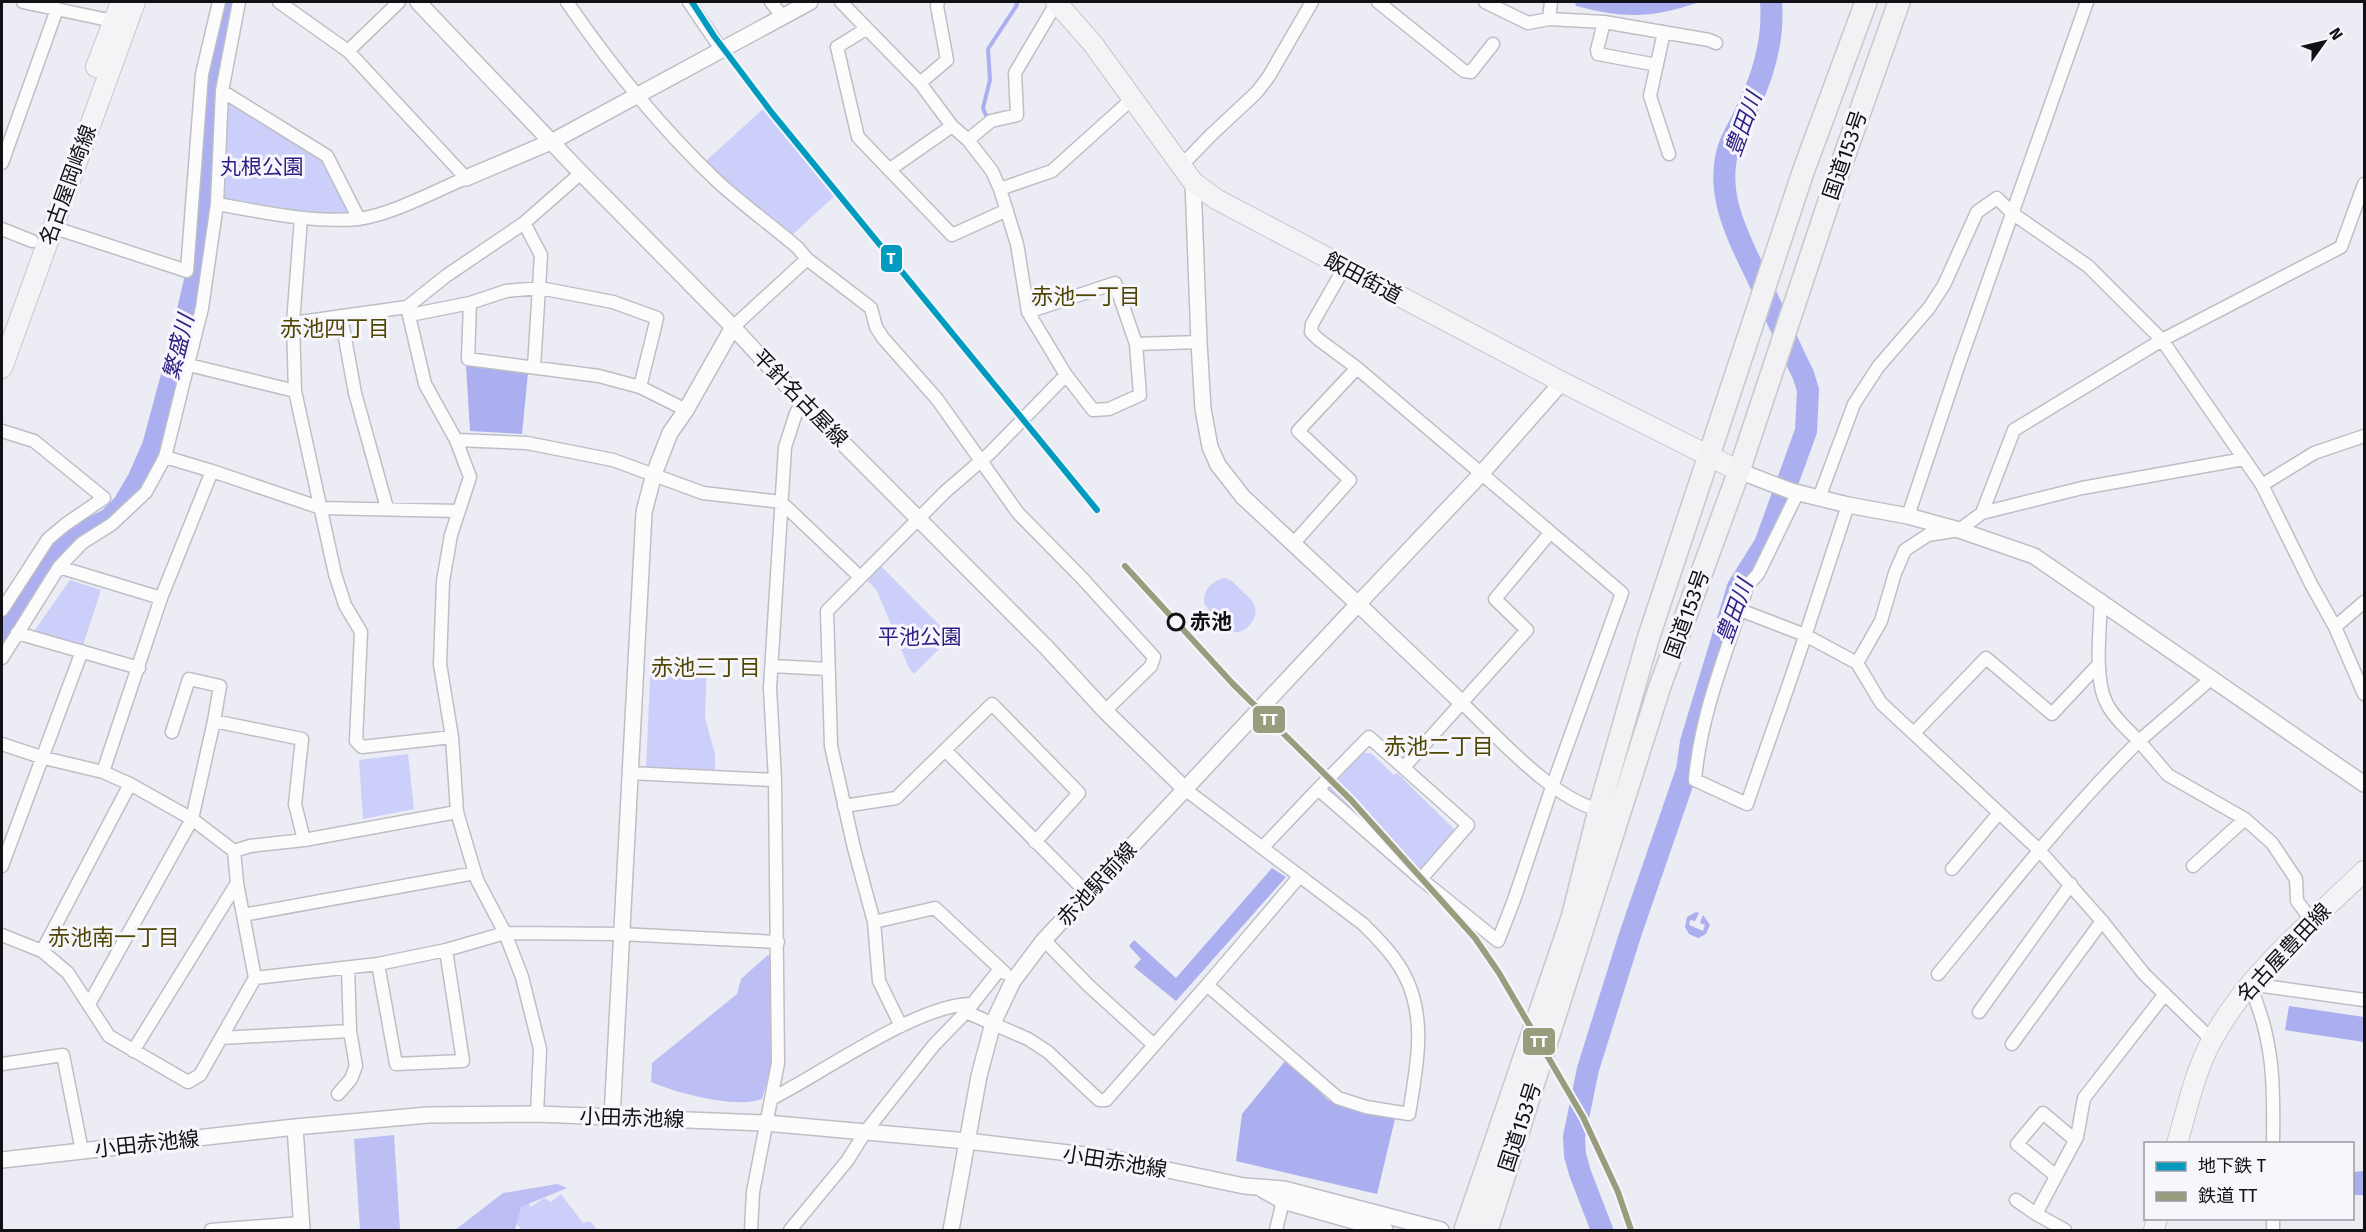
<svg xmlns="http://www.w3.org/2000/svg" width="2366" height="1232" font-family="'Fira Sans','Noto Sans JP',sans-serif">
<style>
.green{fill:#cccffa}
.forest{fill:#bdbff4}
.water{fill:#abaeef}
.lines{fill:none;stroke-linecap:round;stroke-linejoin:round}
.stream{stroke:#abaeef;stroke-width:4}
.river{stroke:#abaeef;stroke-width:22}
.minor-casing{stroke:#bebfc5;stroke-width:15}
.tertiary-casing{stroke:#bebfc5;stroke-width:18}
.primary-casing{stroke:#c8c8cc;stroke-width:22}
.trunk-casing{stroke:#c8c8cc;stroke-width:24}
.minor{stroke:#fcfcfd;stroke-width:12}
.tertiary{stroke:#fcfcfd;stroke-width:15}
.primary{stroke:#f4f4f7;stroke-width:20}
.trunk{stroke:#f2f2f5;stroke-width:21}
.rail-1-casing{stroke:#f6f6fc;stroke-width:10}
.rail-1{stroke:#9a9c7e;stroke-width:6}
.metro-1-casing{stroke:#f6f6fc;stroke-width:10}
.metro-1{stroke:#009bbf;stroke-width:6}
.stop-dot{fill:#f6f6fc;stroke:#111116;stroke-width:3}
.labels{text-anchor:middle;stroke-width:6;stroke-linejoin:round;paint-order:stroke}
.street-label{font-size:21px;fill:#111116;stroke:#f6f6fc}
.park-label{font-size:21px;fill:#2e1e83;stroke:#f6f6fc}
.stop-label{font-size:21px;font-weight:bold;fill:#111116;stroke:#f6f6fc;text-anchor:start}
.water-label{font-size:22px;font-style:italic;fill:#302186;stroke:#f6f6fc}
.neighbourhood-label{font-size:22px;fill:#504704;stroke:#f6f6fc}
.line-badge{stroke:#f6f6fc;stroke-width:2}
.badge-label{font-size:16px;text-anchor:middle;font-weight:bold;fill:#fff}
</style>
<rect width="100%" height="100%" fill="#ebecf4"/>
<path class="green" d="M224 94 326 157 355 213 301 216 219 203Z
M765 107 840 191 791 236 718 177 705 162Z
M880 565 951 637 914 674 909 668 877 591 866 579Z
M1225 578C1233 580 1238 587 1243 592 1248 597 1254 601 1255 607 1258 618 1247 634 1234 632 1223 631 1210 612 1204 603 1203 590 1212 580 1225 578Z
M70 580 101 590 82 648 34 631Z
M651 658 707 660 705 718 715 754V771L646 769Z
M1363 753H1371L1394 775 1397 773 1454 829V834L1422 870 1416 871 1328 790Z
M408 754 414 809 363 819 359 760Z
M561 1194 583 1223 590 1221 597 1230H522L512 1219 513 1212 527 1202 531 1207 544 1198 551 1202Z"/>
<path class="forest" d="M768 955 776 958 773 1063 762 1099C735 1109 677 1093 651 1082L652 1063 737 994 741 979Z
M394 1135 400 1230H360L354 1139Z
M557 1184 567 1188 521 1207 515 1230H455L503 1193Z"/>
<path class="water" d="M1575 2H1700C1651 18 1627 19 1576 6Z
M466 366 528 373 522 434 470 431Z
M1272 868 1286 877 1176 1001 1134 967 1141 959 1129 946 1134 940 1176 978Z
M1696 912 1699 913 1695 921 1690 920 1689 925 1703 931 1705 925 1700 923 1703 915 1710 925 1706 934 1698 938 1689 934 1685 927 1687 917Z
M2289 1006 2364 1017V1042L2285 1030Z
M1286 1060 1328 1100 1395 1119 1377 1194 1236 1161 1242 1114Z
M2364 1171V1195H2353V1172Z"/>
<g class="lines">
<path class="stream" d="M987 118 983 108 990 80 988 49 1017 5 1016 2"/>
<path class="river" d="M2 636 65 542 109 519 123 505 139 478 153 446 177 357 197 272 213 61 227 2
M1602 1230 1580 1173 1575 1155 1574 1137 1588 1069 1630 935 1687 770 1691 742 1738 587 1765 544 1806 431 1808 390 1803 374C1788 344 1775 313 1760 283 1740 240 1712 193 1730 144 1735 132 1743 120 1748 107 1764 74 1774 39 1771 2"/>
<defs>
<path id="minor" d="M23 2 113 21
M567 2C611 66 660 127 717 181 742 204 771 225 798 248L807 259 871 308 876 327 883 338 937 399 1018 513 1081 577 1154 657 1151 666 1105 711
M689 2 721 49
M771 2 782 16
M841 2 920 83 952 126 968 140 992 171 1000 189 1017 244 1028 312 1066 375 1093 410 1109 409 1140 395 1136 344 1115 283 1028 312
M1378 2 1464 71 1471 72 1493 44
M1485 2 1528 23 1549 19 1604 22 1709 40 1716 43
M1549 19 1551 2
M1604 22 1597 50 1598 54 1657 65
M866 29 837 47 858 137 952 235 1007 210
M1664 32 1650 96 1669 154
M348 51 399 2
M920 83 947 60 937 6 938 2
M222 91 327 156 359 219
M968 140 991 121 1017 115 1015 73 1057 2
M2 163 57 9
M1181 166 1211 135 1257 92 1269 76 1312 2
M889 170 952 126
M1000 189 1052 171 1132 99
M217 204C263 212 311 223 358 219 391 215 435 191 466 178L348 51 279 2
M301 218 293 323 295 391 335 574 345 605 361 632 356 741 362 747 452 737
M524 223 541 255 534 367
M52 227 187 271 202 74 219 2
M2 229 32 241
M1344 268 1312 324 1311 332 1318 339 1357 368 1622 593 1552 787 1514 900 1498 941 1421 879 1318 789 1369 737 1468 825 1421 879
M470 303 468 359 599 376 640 387 686 410
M407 307 425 384 456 440 470 477 451 535 443 581 440 664 452 737 457 812 477 880 505 933 522 977 540 1049 537 1114
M410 315 470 303 506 291 540 288 613 302 657 318 640 387
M341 316 355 393 387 508
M293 323 407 307 446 276 524 223 581 173
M733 327 807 259
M1136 344 1199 342
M189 365 295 391
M2 431 34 441 104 498 66 524 48 539 2 610
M456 440 527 443 613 460 703 493 781 502 860 577
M165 457 212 471 321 508 458 511
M2262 485 2314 453 2364 436
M1819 498 1854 404 1878 367 1929 308 1944 285 1977 212 1997 198 2012 213 2088 266 2162 340 2262 485 2311 584 2335 627 2364 694
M1848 505 1811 618C1791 681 1768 742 1747 804L1695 780C1700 721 1721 666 1740 610L1805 635 1857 663 1881 703 2039 850 2102 921 2144 974 2212 1040
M1982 513 2014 430 2162 340 2341 247 2364 184
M1908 516 1960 361 2087 2
M1293 544 1350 480 1298 431 1357 368
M59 567 161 598
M1740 610 1747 586 1758 574 1798 492
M2335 627 2364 602
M17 633 139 668
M2 658 59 567 82 543 112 524 146 492 165 457 202 308 217 204 222 91 239 2
M1857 663 1881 621 1895 573 1905 550 1928 535 1959 530 1982 513 2082 488 2244 459
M772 666 829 669
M2212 678 2139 741 2168 775 2245 819 2272 843 2296 879 2297 901 2313 922
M1461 702C1497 736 1551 798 1599 810
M172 732 189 679 220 686 214 721
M1914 733 1986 658 2052 714 2098 665
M2 744 44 758 103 772 130 784 192 819 234 851 237 883 255 978 200 1075 188 1082 109 1036 68 973 42 951 2 935
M945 750 1088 894
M1404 767 1527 630 1495 599 1550 533
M103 772 161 598 212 471
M629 773 775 780
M1186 790 1363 924C1379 940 1396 957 1406 978 1427 1021 1416 1070 1409 1114L1366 1107 1338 1098 1207 985 1299 877
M844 806 896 798 992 704 1079 793 1035 842
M1263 847 1318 789
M234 851 250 846 304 840 457 812
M2 866 82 651
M2193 866 2245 819
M1952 869 1999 813
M243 915 475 873
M874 922 935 908 1005 973
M1044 940 1089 986 1154 1045
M42 951 130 784
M378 964 396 1064 463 1061 446 950
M1938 974C2003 895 2066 813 2139 741 2128 730 2113 717 2106 702 2094 678 2100 628 2101 600
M255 978 378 964 446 950 505 933 620 934 778 942
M2249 984C2274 1039 2274 1085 2273 1144
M2249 984 2364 1000
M89 1004 192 819 214 721 302 739 295 804 304 840
M966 1012 1028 1039 1048 1052 1099 1100H1106L1207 985
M1979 1012 2071 884
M901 1026 879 981 874 922 854 848 831 746 827 611 945 492 990 453 1066 375
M221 1038 350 1031
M2012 1044 2102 921
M133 1051 237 883
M2 1064 63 1055 82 1151
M338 1094 351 1079 356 1066 350 1031 348 968
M771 1099C823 1073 919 1003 973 1004
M2056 1176 2017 1144 2043 1113 2075 1140
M2016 1200 2036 1214 2077 1137 2084 1098 2165 994
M2036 1214 2065 1230
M2273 1218V1230
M211 1230 301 1223
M751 1230 753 1192 778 1063 775 780 770 688 785 447 796 413 802 402
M790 1230 847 1161 866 1131 934 1045 966 1012 1000 969
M1276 1230 1283 1201"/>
<path id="tertiary" d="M418 2 581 173 733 327 802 402 1046 647 1105 711 1186 790
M466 178 553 141 810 2
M1739 471 1791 491 1848 505 1908 516 1959 530 2034 556 2364 784
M1461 702 1358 604 1481 474 1562 382
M612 1118 644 512 654 474 670 433 686 410 733 327
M295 1127 302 1230
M2 1160 295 1127 428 1115 537 1114 765 1123 967 1141 1111 1158 1244 1186 1284 1189 1441 1230
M1263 1190 1283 1201 1385 1230
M951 1230 979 1076 993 1023 1013 981 1044 940 1358 604 1243 497 1218 465 1210 447 1203 409 1199 342 1193 182"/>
<path id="primary" d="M1056 2 1093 44 1193 182 1216 199 1562 382 1739 471
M96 67 121 2
M2 368 135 2
M2177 1144C2187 1109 2195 1071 2212 1040 2248 973 2311 923 2364 871
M2154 1230 2157 1218"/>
<path id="trunk" d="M1465 1230 1572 918 1599 810 1648 639 1803 172 1866 2
M1487 1230 1660 686 1739 471 1838 174 1899 2"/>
</defs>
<use href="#minor" class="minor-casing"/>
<use href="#tertiary" class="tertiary-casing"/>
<use href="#primary" class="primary-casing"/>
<use href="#trunk" class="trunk-casing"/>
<use href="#minor" class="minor"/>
<use href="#tertiary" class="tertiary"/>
<use href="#primary" class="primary"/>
<use href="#trunk" class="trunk"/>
<defs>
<path id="rail-1" d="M1125 566 1233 684 1351 800 1475 938 1499 973 1583 1117 1618 1192 1631 1230"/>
</defs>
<use href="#rail-1" class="rail-1-casing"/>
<use href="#rail-1" class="rail-1"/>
<defs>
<path id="metro-1" d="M692 2 714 36 772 113 1097 510"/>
</defs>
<use href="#metro-1" class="metro-1-casing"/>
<use href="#metro-1" class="metro-1"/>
</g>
<circle class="stop-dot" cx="1176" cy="622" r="8"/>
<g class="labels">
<g class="street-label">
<text transform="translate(1845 155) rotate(-71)" y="7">国道153号</text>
<text transform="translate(68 185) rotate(-70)" y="7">名古屋岡崎線</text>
<text transform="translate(1363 278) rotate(28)" y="7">飯田街道</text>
<text transform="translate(800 398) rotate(46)" y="7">平針名古屋線</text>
<text transform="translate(1687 614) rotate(-70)" y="7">国道153号</text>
<text transform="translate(1097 884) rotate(-47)" y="7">赤池駅前線</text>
<text transform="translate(2284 953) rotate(-47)" y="7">名古屋豊田線</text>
<text transform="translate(632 1118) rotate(2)" y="7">小田赤池線</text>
<text transform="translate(1520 1127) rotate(-72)" y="7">国道153号</text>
<text transform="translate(147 1144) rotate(-6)" y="7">小田赤池線</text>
<text transform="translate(1115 1162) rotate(9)" y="7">小田赤池線</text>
</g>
<g class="park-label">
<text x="262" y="174">丸根公園</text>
<text x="920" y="644">平池公園</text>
</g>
<g class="stop-label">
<text x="1190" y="629">赤池</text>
</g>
<g class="water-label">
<text transform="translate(1743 124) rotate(-70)" y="8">豊田川</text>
<text transform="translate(178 347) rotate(-76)" y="8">繁盛川</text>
<text transform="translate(1734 611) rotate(-70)" y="8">豊田川</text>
</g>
<g class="neighbourhood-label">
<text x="1086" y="304">赤池一丁目</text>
<text x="335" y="336">赤池四丁目</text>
<text x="706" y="675">赤池三丁目</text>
<text x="1439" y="754">赤池二丁目</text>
<text x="114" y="945">赤池南一丁目</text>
</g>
</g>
<g class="line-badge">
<rect x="880" y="244" width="23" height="29" rx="6" fill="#009bbf"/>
<rect x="1252" y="705" width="34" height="29" rx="6" fill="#9a9c7e"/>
<rect x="1522" y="1027" width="34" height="29" rx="6" fill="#9a9c7e"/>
</g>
<g class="badge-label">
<text x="891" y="264">T</text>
<text x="1269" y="725">TT</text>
<text x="1539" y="1047">TT</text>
</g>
<rect width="2366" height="1232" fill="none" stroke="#111116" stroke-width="6"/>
<rect x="2144" y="1142" width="210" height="78" fill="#f6f6fc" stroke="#9a9aa0" stroke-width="1.5"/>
<rect x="2156" y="1162" width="30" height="9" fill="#009bbf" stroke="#9a9aa0" stroke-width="1.5"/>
<text x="2198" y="1172" font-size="18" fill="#111116">地下鉄 T</text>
<rect x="2156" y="1192" width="30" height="9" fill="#9a9c7e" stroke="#9a9aa0" stroke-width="1.5"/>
<text x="2198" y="1202" font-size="18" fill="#111116">鉄道 TT</text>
<g transform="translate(2324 42) rotate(56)" stroke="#f6f6fc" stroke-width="4.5" paint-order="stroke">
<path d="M0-4.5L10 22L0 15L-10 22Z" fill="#111116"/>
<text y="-9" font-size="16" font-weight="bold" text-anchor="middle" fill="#111116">N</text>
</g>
</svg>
